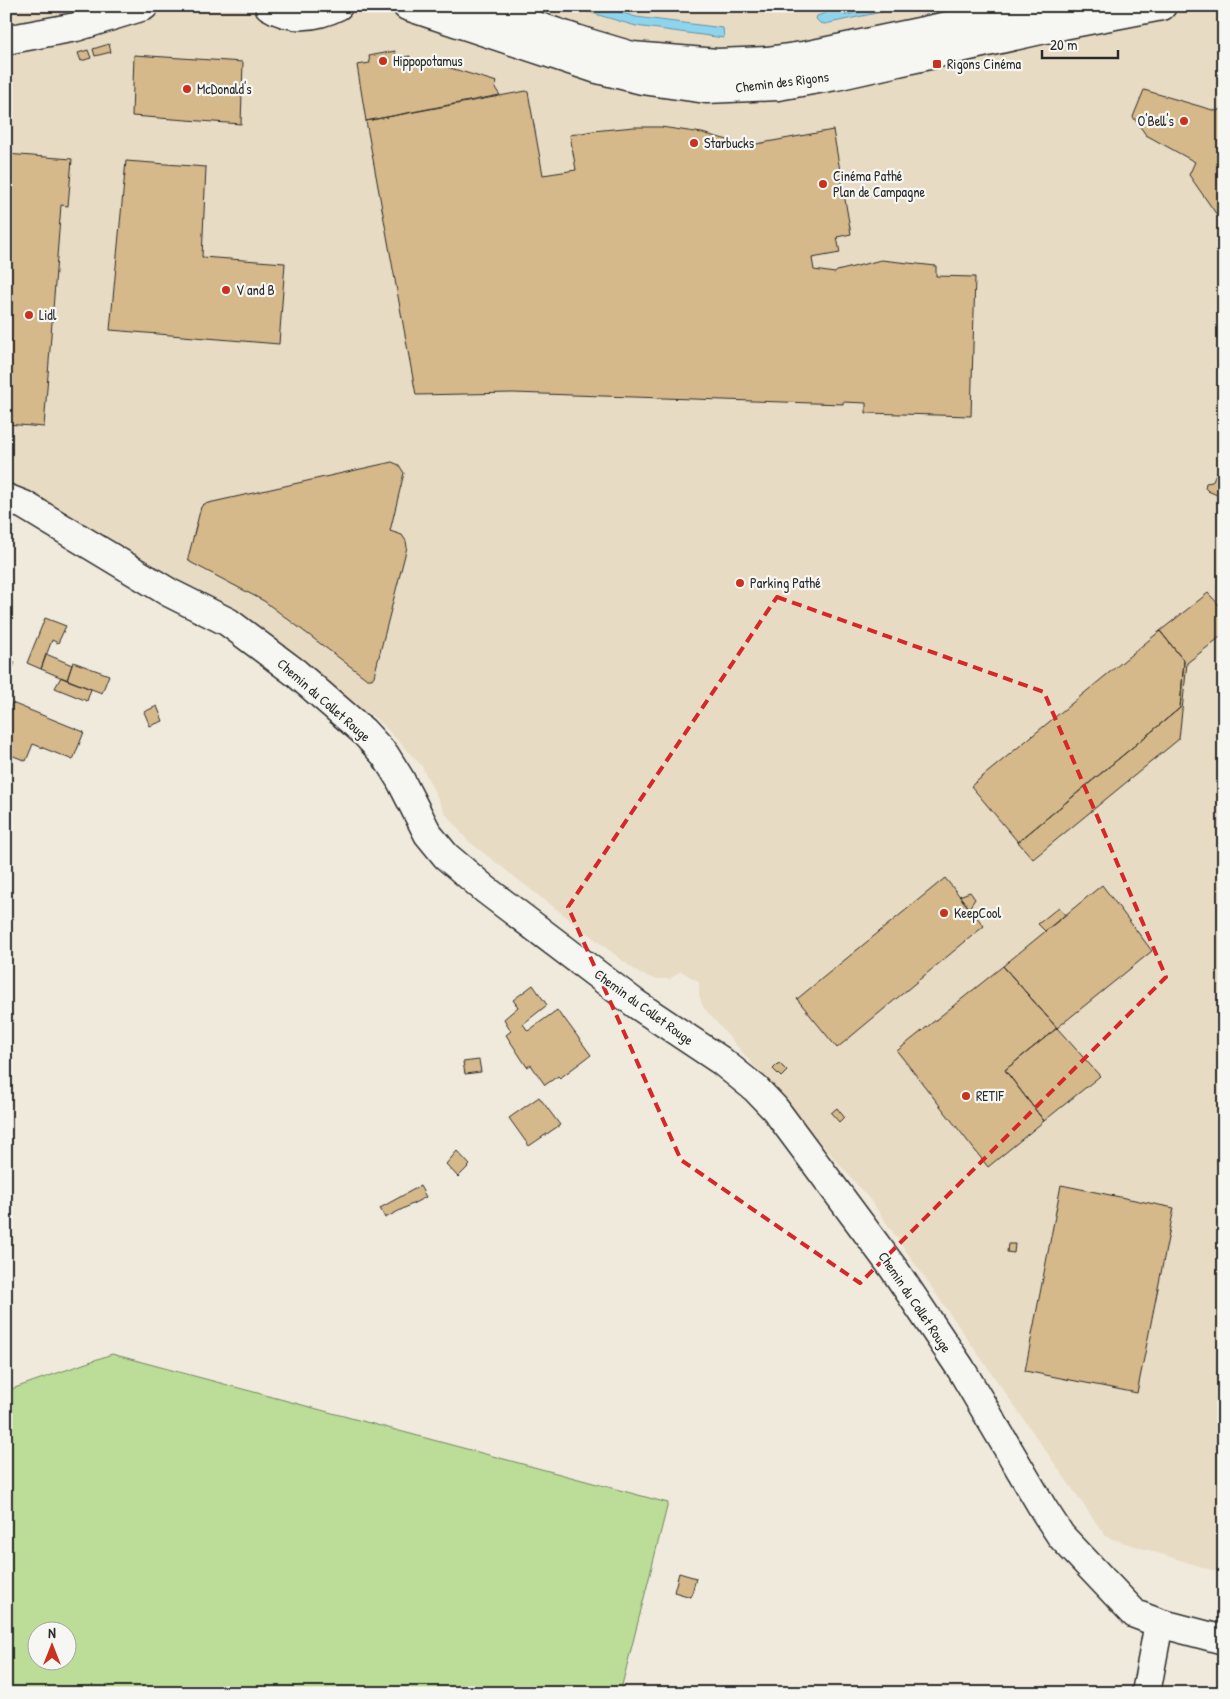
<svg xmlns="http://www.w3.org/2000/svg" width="1230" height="1699" font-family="'Patrick Hand',sans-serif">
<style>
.built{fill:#e8dbc4}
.green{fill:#bbdd97;stroke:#738461;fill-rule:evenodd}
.water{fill:#8dd5ee;stroke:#6691a0}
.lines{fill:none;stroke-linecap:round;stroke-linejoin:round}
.shore{stroke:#526f79;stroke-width:1}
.building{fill:#d6b98a;stroke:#2b2b2b}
.minor-casing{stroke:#2b2b2b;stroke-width:31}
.minor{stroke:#f6f6f2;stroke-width:28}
.marked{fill:none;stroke:#d62828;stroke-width:4;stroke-dasharray:10 6;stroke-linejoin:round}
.poi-dot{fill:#c8321e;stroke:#f6f6f2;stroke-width:2}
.labels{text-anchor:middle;stroke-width:4.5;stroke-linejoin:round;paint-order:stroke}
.poi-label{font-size:14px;fill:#2b2b2b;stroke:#f6f6f2;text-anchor:start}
.street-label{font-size:14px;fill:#2b2b2b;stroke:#f6f6f2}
</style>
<rect width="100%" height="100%" fill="#f0eadd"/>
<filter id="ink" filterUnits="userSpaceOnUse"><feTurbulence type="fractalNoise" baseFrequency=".02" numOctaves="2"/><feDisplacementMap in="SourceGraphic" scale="10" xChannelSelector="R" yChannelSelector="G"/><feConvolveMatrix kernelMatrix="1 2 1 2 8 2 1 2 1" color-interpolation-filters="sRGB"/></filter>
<g filter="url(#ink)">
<path class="built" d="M6 6H1224V1524L1218 1572 1106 1537 871 1201 703 1007 699 995V982L681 971 670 979H655L640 974 468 841 445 813 421 765 381 723 366 711H357L84 531 42 498 6 483Z"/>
<path class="green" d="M112 1354 668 1503 620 1693H6V1391ZM38 1632H68V1662H38Z"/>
<path class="water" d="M568 6H600L636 17 723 28 724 38 636 26Z
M846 6H909L825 24 820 23 816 19 817 16Z"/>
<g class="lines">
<path class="shore" d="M844 6 843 13 845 15 885 6"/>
</g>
<path class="building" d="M109 44 111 52 95 56 93 49Z
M88 50 91 58 81 61 78 53Z
M395 51 396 58 410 56 411 62 415 64 417 58 497 82 495 88 500 95 366 121 357 65 370 63 369 56Z
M134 55 243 62 241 124 132 116Z
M1144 90 1216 111 1224 108V225L1189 175 1195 162 1146 135 1133 117Z
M526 91 528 92 543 175 576 170 570 135 593 131 634 127H661L702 133 728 140 740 147 833 130 851 234 837 237 840 253 812 258 814 270 835 273 837 271 881 260 936 266V276L975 277 971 416 866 413V403L843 402V404L513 393 416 395 366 121Z
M6 154 72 159 68 206 61 205 44 427 6 424Z
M126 161 206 167 202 257 285 263 279 344 110 330Z
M1224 458V498L1208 491 1205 488 1206 483 1212 482Z
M392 462 399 465 404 473 390 531 402 535 406 541 407 547 374 676 372 679H367L264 601 190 562 188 558 201 507 204 504Z
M1208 593 1224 610V634L1187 663 1179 739 1033 859 1018 842 1180 708 1184 661 1160 631Z
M45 618 66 626 58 643 52 640 41 669 27 663Z
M1160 631 1184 661 1180 708 1018 842 971 786Z
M46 654 72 665 67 680 41 669Z
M6 658 15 662 10 676 6 674Z
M73 662 109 675 102 693 67 680Z
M61 677 91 689 87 701 55 688Z
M12 703 84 732 73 760 33 744 26 761 6 753V718Z
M157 706 163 721 150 726 144 712Z
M945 878 984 926 837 1048 797 999Z
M1102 885 1152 951 1057 1028 1003 966Z
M970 892 975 899 969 908 959 896Z
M1059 907 1065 915 1045 931 1038 924Z
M1003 966 1057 1028 1005 1070 1044 1121 988 1167 897 1051Z
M533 985 547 1005 523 1024 528 1031 557 1010 563 1019 564 1018 591 1055 560 1078 558 1076 545 1085 531 1065 527 1067 506 1035 511 1031 504 1019 518 1007 513 1000Z
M1057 1028 1100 1076 1044 1121 1005 1070Z
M479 1060 481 1072 465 1074 463 1062Z
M779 1063 787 1071 781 1077 773 1069Z
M539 1097 560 1125 529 1146 509 1118Z
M837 1108 844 1117 839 1122 831 1113Z
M457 1151 470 1165 458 1177 446 1164Z
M1061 1185 1174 1208 1137 1393 1025 1371Z
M420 1186 426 1197 385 1218 380 1208Z
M1008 1244H1015L1014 1253 1007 1252Z
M679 1573 696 1578 691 1597 674 1592Z"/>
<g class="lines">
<defs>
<path id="minor" d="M269 6C291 20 316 17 338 6
M407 6 597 69 642 80 706 89 778 86 836 76 1063 25 1162 6
M476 6 585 42 632 56 717 63 767 61 809 55 1043 6
M6 40 76 27 144 6
M6 498 24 505 170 593 228 622 296 673 363 731 385 755 400 779 428 834 446 856 486 890 636 1004 720 1060 756 1089 775 1109 894 1269 961 1369 1044 1510 1061 1536 1135 1614 1159 1623 1224 1640
M1146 1693 1159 1623"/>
</defs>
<use href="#minor" class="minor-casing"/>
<use href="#minor" class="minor"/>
</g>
</g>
<path class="marked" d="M777 597 1044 692 1166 977 860 1283 681 1160 568 907Z"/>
<g class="poi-dot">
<circle cx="383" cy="61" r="5"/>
<rect x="932" y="59" width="10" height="10" rx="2.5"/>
<circle cx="187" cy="89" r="5"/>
<circle cx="1184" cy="121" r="5"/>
<circle cx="694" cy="143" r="5"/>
<circle cx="823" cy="184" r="5"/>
<circle cx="226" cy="290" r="5"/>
<circle cx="29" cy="315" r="5"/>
<circle cx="740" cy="583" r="5"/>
<circle cx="944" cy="913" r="5"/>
<circle cx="966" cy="1096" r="5"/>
</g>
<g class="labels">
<g class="poi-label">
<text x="393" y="66">Hippopotamus</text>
<text x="947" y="69">Rigons Cinéma</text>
<text x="197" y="94">McDonald's</text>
<text x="1174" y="126" text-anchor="end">O'Bell's</text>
<text x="704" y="148">Starbucks</text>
<text x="833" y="181">Cinéma Pathé<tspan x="833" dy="16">Plan de Campagne</tspan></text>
<text x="236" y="295">V and B</text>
<text x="39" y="320">Lidl</text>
<text x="750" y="588">Parking Pathé</text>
<text x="954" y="918">KeepCool</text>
<text x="976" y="1101">RETIF</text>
</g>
<g class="street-label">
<text transform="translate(782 82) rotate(-7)" y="5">Chemin des Rigons</text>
<text transform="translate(324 700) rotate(41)" y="5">Chemin du Collet Rouge</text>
<text transform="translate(644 1007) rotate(36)" y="5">Chemin du Collet Rouge</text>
<text transform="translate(915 1302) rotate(56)" y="5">Chemin du Collet Rouge</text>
</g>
</g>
<rect width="1230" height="1699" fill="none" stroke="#f6f6f2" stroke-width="25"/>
<rect x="12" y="12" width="1205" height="1674" fill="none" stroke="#2b2b2b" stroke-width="2" filter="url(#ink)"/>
<g transform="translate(52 1646)"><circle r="24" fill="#f6f6f2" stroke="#a5a5a2"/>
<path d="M0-4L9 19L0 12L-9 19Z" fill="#c8321e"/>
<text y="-8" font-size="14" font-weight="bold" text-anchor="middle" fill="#2b2b2b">N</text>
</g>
<path d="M1042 50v8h76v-8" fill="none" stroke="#2b2b2b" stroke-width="2.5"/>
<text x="1050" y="50" font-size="15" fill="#2b2b2b" stroke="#f6f6f2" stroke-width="4" paint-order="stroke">20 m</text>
</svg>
